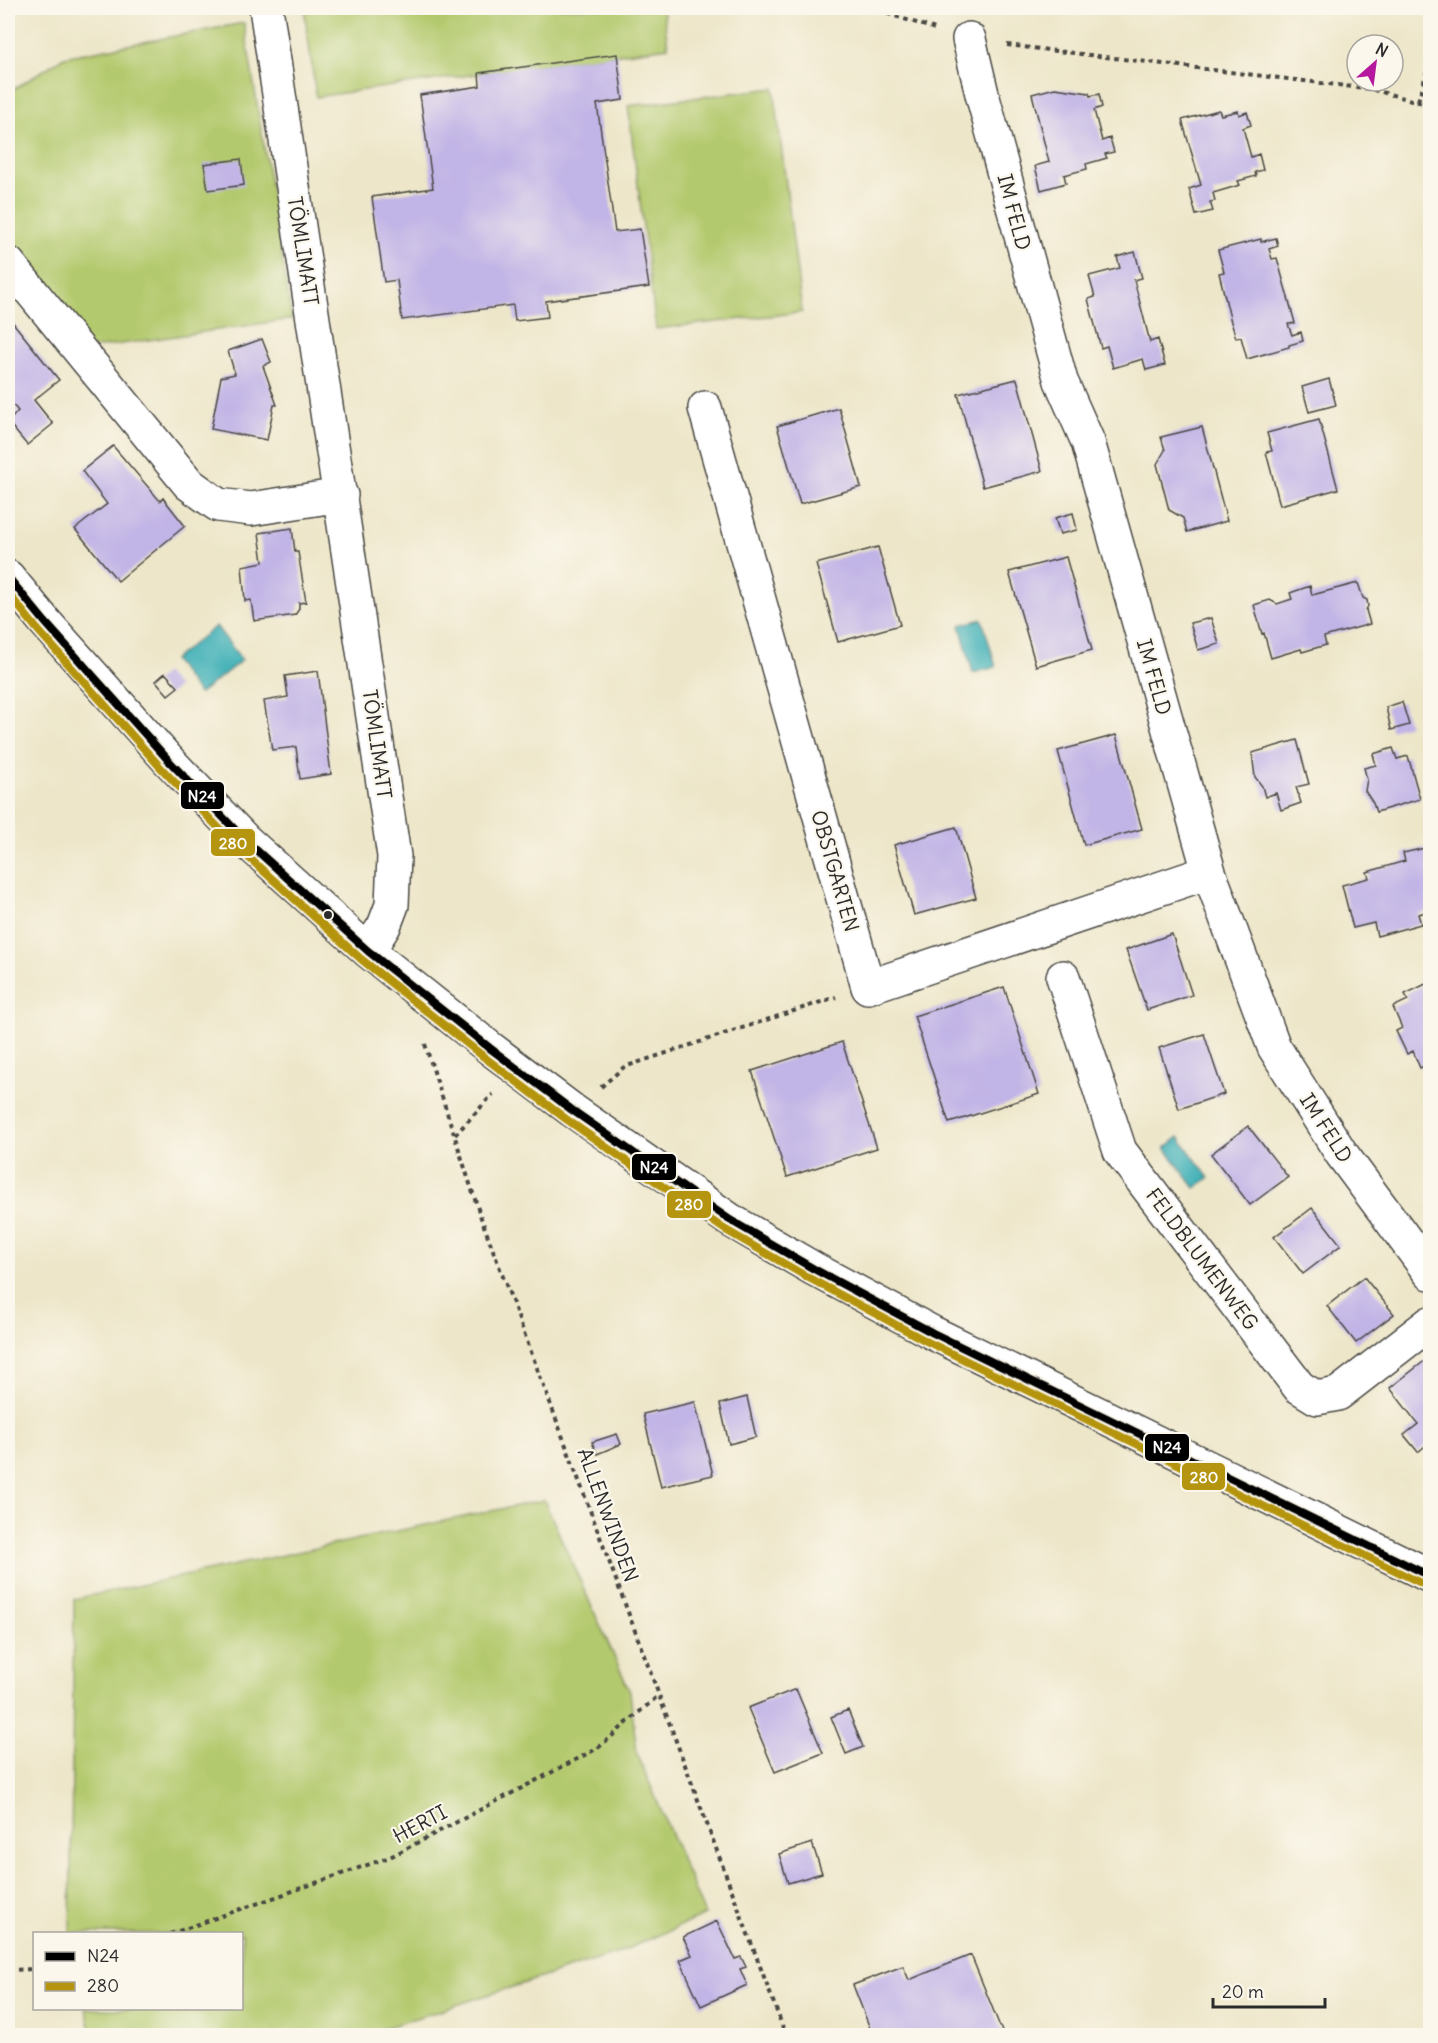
<svg xmlns="http://www.w3.org/2000/svg" width="1438" height="2043" font-family="Delius,sans-serif">
<style>
.green{fill:#b3c96d;stroke:#6f7a4c;stroke-width:1.5}
.water{fill:#3fb0b7;stroke:#356e71;stroke-width:1.5}
.building{fill:#c1b4e6}
.lines{fill:none;stroke-linecap:round;stroke-linejoin:round}
.minor-casing{stroke:#484743;stroke-width:36}
.path{stroke:#484743;stroke-width:4;stroke-dasharray:4.5 4.5;stroke-linecap:butt}
.minor{stroke:#fff;stroke-width:33}
.bus-1-casing{stroke:#fbf7ec;stroke-width:12}
.bus-2-casing{stroke:#fbf7ec;stroke-width:12}
.bus-1{stroke:#000;stroke-width:8}
.bus-2{stroke:#b5940f;stroke-width:8}
.bus-dot{fill:#2b2b2b;stroke:#fbf7ec;stroke-width:2}
.labels{text-anchor:middle;stroke-width:4.5;stroke-linejoin:round;paint-order:stroke}
.street-label{font-size:20px;fill:#2b2b2b;stroke:#fbf7ec}
.line-badge{stroke:#fbf7ec;stroke-width:2}
.badge-label{font-size:16px;text-anchor:middle;font-weight:bold;fill:#fff}
</style>
<rect width="100%" height="100%" fill="#fbf7ec"/>
<filter id="ink" filterUnits="userSpaceOnUse"><feTurbulence type="fractalNoise" baseFrequency=".0167" numOctaves="2"/><feDisplacementMap in="SourceGraphic" scale="12" xChannelSelector="R" yChannelSelector="G"/><feConvolveMatrix kernelMatrix="1 2 1 2 8 2 1 2 1" color-interpolation-filters="sRGB"/></filter>
<filter id="wash" filterUnits="userSpaceOnUse"><feTurbulence type="fractalNoise" baseFrequency=".008" numOctaves="4" result="noise"/><feDisplacementMap in="SourceGraphic" scale="24" xChannelSelector="R" yChannelSelector="G"/><feGaussianBlur stdDeviation="1.35" result="paint"/><feColorMatrix in="noise" values="0 0 0 0 0 0 0 0 0 0 0 0 0 0 0 0 0 1.4 0 .05"/><feComposite in="paint" operator="in"/></filter>
<g filter="url(#wash)">
<rect width="100%" height="100%" fill="#ede6c9"/>
<path class="green" d="M304 8H663L668 47 316 97Z
M244 23 292 319 88 349 8 250V93L64 57Z
M774 88 802 312 656 329 628 106Z
M544 1500 630 1692 637 1753 705 1915 615 1954 363 2035H92L86 2009 242 2008V1934L70 1933 74 1599Z"/>
<path class="water" d="M982 619 996 667 973 673 960 625Z
M216 626 242 660 199 694 173 660Z
M1179 1137 1209 1178 1195 1188 1165 1148Z"/>
<g id="blocks">
<path class="building" d="M617 54 623 100 597 104 615 232 640 229 649 287 546 301 548 317 515 321 513 305 402 320 397 280 384 282 372 197 433 188 420 95 480 86 479 73Z
M1055 88 1089 93 1090 96 1099 94 1102 107 1094 110 1102 141 1110 138 1114 152 1105 154 1107 158 1086 164 1087 169 1064 175 1066 183 1041 190 1035 166 1049 162 1032 94Z
M1219 110 1221 115 1238 111 1239 115 1247 112 1251 125 1243 128 1251 157 1259 154 1263 170 1255 172 1256 176 1238 181 1240 185 1213 193 1215 201 1210 202 1213 211 1196 215 1189 189 1201 185 1182 120Z
M241 159 244 185 208 190 204 164Z
M1276 238 1278 246 1269 249 1272 259 1277 258 1295 323 1288 324 1292 335 1301 332 1303 341 1289 345V347L1247 359 1241 337 1236 338 1231 322 1219 273 1224 272 1218 250 1261 239V242Z
M1135 252 1142 278 1134 280 1150 342 1158 339 1165 365 1146 370 1143 359 1113 368 1107 346 1101 348 1088 299 1095 297 1089 276 1120 268 1117 257Z
M10 319 59 380 34 400 53 424 27 445 8 422 18 411 8 399V321Z
M262 339 271 362 263 366 277 405H274L267 440 211 429 221 377 235 374 228 351Z
M1017 379 1042 471 983 487 958 394Z
M1329 379 1336 405 1309 412 1302 387Z
M839 408 861 487 800 504 777 426Z
M1319 419 1338 489 1280 505 1266 452 1272 451 1267 433Z
M1202 427 1227 521 1187 532 1183 518 1169 510 1157 464 1165 450 1161 437Z
M113 446 160 501 163 498 185 526 118 581 75 529 107 504 82 471Z
M1073 513 1077 530 1060 534 1055 518Z
M292 528 295 552H298L306 602 299 603V609L295 615 254 621 251 600 245 601 242 566 263 562 259 533Z
M878 547 900 625 838 642 816 564Z
M1066 557 1092 650 1036 666 1009 572Z
M1358 583 1363 598 1367 600 1368 606 1366 610 1370 624 1324 637 1326 645 1302 652 1301 649 1271 658 1264 633 1262 634 1254 605 1270 600 1277 604 1292 599 1290 593 1310 586 1312 595Z
M1211 618 1219 644 1198 650 1190 623Z
M318 671 331 774 300 779 296 747 272 750 264 701 288 697 285 676Z
M165 673 178 687 168 695 156 681Z
M1402 702 1409 725 1391 730 1386 707Z
M1116 735 1142 829 1084 845 1058 751Z
M1297 740 1309 784 1296 787 1301 803 1281 810 1276 793 1265 797 1262 786 1255 777 1252 753Z
M1393 748 1397 759 1408 756 1420 799 1376 812 1373 803 1365 791 1367 779 1364 768 1376 765 1373 754Z
M956 827 976 898 914 915 894 845Z
M1425 848 1430 869V911L1418 914 1421 924 1377 936 1374 923 1353 928 1342 885 1369 878 1367 872 1405 861 1403 853Z
M1172 934 1192 995 1147 1010 1126 950Z
M1430 982V1063L1420 1068 1413 1051 1407 1054 1396 1031 1402 1028 1393 1007 1408 1000 1405 994Z
M1004 987 1039 1094 949 1123 914 1016Z
M1204 1034 1224 1094 1179 1109 1159 1048Z
M842 1042 877 1148 787 1177 752 1071Z
M1248 1126 1288 1177 1250 1205 1211 1154Z
M1312 1208 1341 1245 1303 1274 1274 1237Z
M1364 1277 1394 1314 1356 1343 1327 1306Z
M1427 1359 1430 1363V1442L1418 1452 1404 1435 1418 1424 1390 1388Z
M747 1397 756 1437 729 1444 720 1404Z
M695 1402 713 1475 661 1487 643 1414Z
M617 1434 621 1444 597 1454 592 1442Z
M796 1689 823 1753 775 1772 748 1708Z
M848 1710 863 1747 846 1754 831 1717Z
M812 1843 822 1873 788 1883 779 1854Z
M717 1921 735 1959 741 1957 746 1967 740 1969 747 1985 701 2006 680 1960 692 1955 683 1937Z
M971 1955 1003 2034 998 2036H873L853 1985 903 1966 909 1980Z"/>
</g>
</g>
<g filter="url(#ink)">
<use href="#blocks" fill-opacity="0" stroke="#484743" stroke-width="1.5"/>
<g class="lines">
<defs>
<path id="minor" d="M266 8 394 856 392 905 384 926 368 951
M969 39 982 94 1061 381 1088 442 1209 872 1274 1047 1341 1153 1430 1273
M8 263 189 484 218 505 251 509 341 495
M705 408 868 987 1209 872
M8 577 45 622 170 762 244 839 368 951 491 1049 572 1110 730 1220 814 1269 933 1333 1430 1576
M1063 977 1120 1151 1299 1387 1317 1398 1338 1394 1430 1323"/>
</defs>
<use href="#minor" class="minor-casing"/>
<path class="path" d="M870 8 935 29
M1007 45 1370 89 1430 105
M1418 101 1430 61
M425 1044 480 1215 786 2036
M601 1087 624 1067 836 997
M455 1135 493 1094
M170 1934 390 1857 598 1748 659 1695
M8 1970 34 1969"/>
<use href="#minor" class="minor"/>
<defs>
<path id="bus-1" d="M8 577 45 622 170 762 244 839 368 951 491 1049 572 1110 730 1220 814 1269 933 1333 1430 1576"/>
<path id="bus-2" d="M8 593 37 629 162 769 237 847 361 959 484 1057 566 1119 724 1229 809 1278 928 1342 1425 1585"/>
</defs>
<use href="#bus-1" class="bus-1-casing"/>
<use href="#bus-2" class="bus-2-casing"/>
<use href="#bus-1" class="bus-1"/>
<use href="#bus-2" class="bus-2"/>
</g>
</g>
<circle class="bus-dot" cx="328" cy="915" r="5"/>
<g class="labels">
<g class="street-label">
<text transform="translate(1014 212) rotate(75)" y="7">IM FELD</text>
<text transform="translate(303 251) rotate(81)" y="7">TÖMLIMATT</text>
<text transform="translate(1154 677) rotate(74)" y="7">IM FELD</text>
<text transform="translate(377 744) rotate(82)" y="7">TÖMLIMATT</text>
<text transform="translate(835 871) rotate(74)" y="7">OBSTGARTEN</text>
<text transform="translate(1326 1128) rotate(57)" y="7">IM FELD</text>
<text transform="translate(1202 1259) rotate(53)" y="7">FELDBLUMENWEG</text>
<text transform="translate(608 1515) rotate(70)" y="7">ALLENWINDEN</text>
<text transform="translate(420 1824) rotate(-28)" y="7">HERTI</text>
</g>
</g>
<g class="line-badge">
<rect x="180" y="781" width="45" height="29" rx="6" fill="#000"/>
<rect x="210" y="828" width="46" height="29" rx="6" fill="#b5940f"/>
<rect x="631" y="1153" width="46" height="28" rx="6" fill="#000"/>
<rect x="666" y="1190" width="46" height="29" rx="6" fill="#b5940f"/>
<rect x="1144" y="1433" width="46" height="29" rx="6" fill="#000"/>
<rect x="1181" y="1462" width="45" height="29" rx="6" fill="#b5940f"/>
</g>
<g class="badge-label">
<text x="202" y="802">N24</text>
<text x="233" y="849">280</text>
<text x="654" y="1173">N24</text>
<text x="689" y="1210">280</text>
<text x="1167" y="1453">N24</text>
<text x="1204" y="1483">280</text>
</g>
<rect width="1438" height="2043" fill="none" stroke="#fbf7ec" stroke-width="30"/>
<rect x="33" y="1932" width="210" height="78" fill="#fbf7ec" stroke="#a8a59f" stroke-width="1.5"/>
<rect x="45" y="1952" width="30" height="9" fill="#000000" stroke="#a8a59f" stroke-width="1.5"/>
<text x="87" y="1962" font-size="18" fill="#2b2b2b">N24</text>
<rect x="45" y="1982" width="30" height="9" fill="#b5940f" stroke="#a8a59f" stroke-width="1.5"/>
<text x="87" y="1992" font-size="18" fill="#2b2b2b">280</text>
<g transform="translate(1375 63) rotate(28)"><circle r="28" fill="#fbf7ec" stroke="#a8a59f" stroke-width="1.5"/>
<path d="M0-4.5L10 22L0 15L-10 22Z" fill="#b5179e"/>
<text y="-9" font-size="16" font-weight="bold" text-anchor="middle" fill="#2b2b2b">N</text>
</g>
<path d="M1213 1998v9h112v-9" fill="none" stroke="#2b2b2b" stroke-width="3"/>
<text x="1222" y="1998" font-size="18" fill="#2b2b2b" stroke="#fbf7ec" stroke-width="4.5" paint-order="stroke">20 m</text>
</svg>
